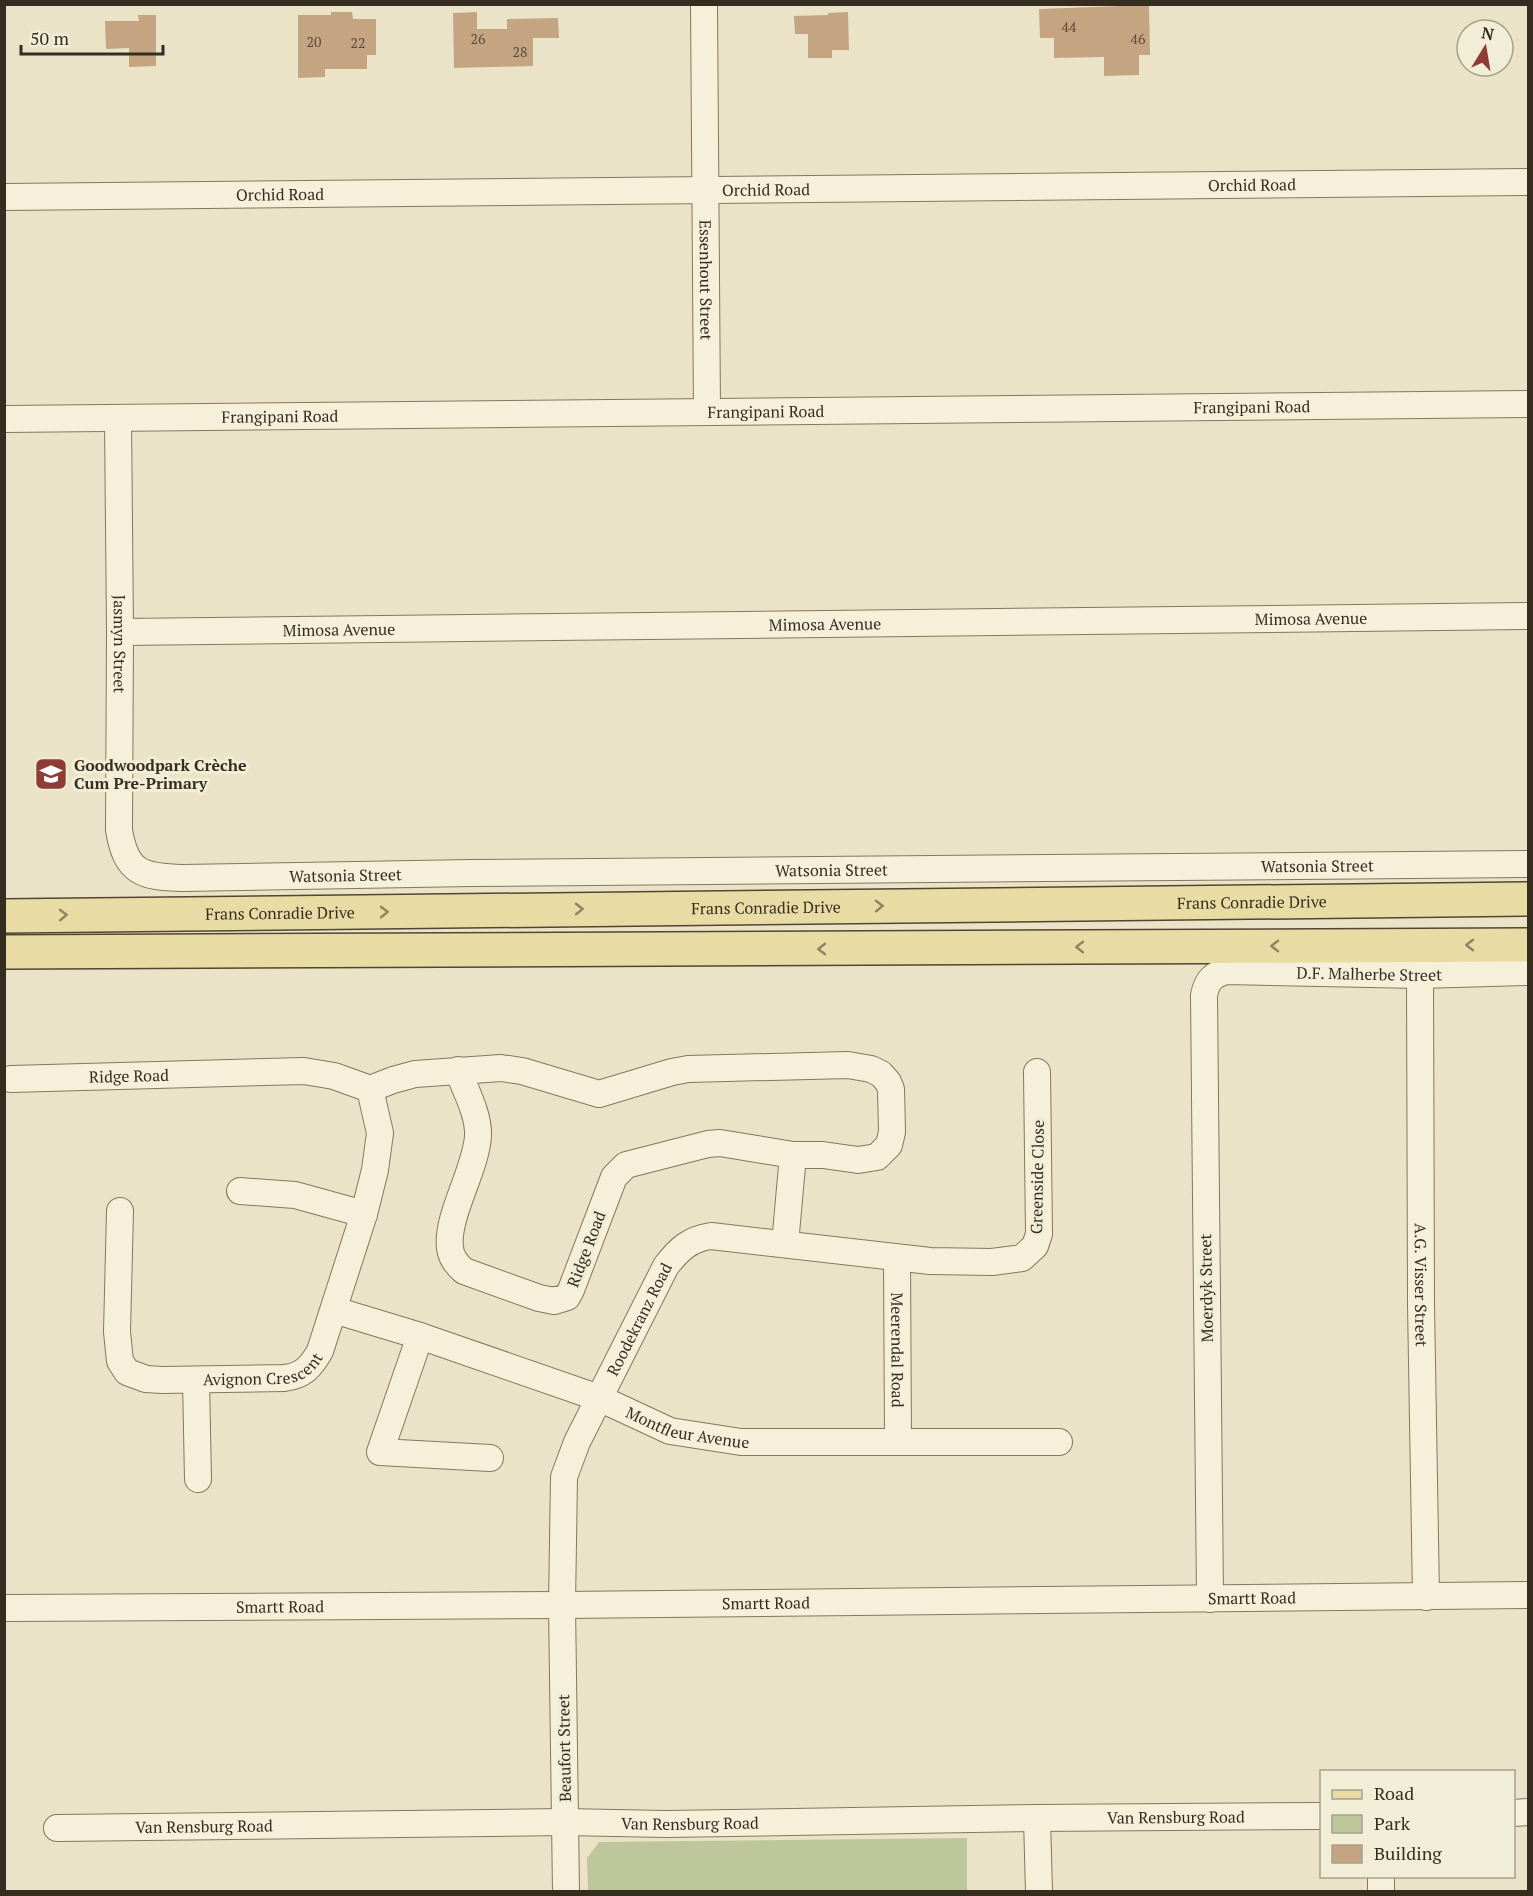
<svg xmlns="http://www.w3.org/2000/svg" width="1533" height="1896" font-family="'PT Serif',serif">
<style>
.green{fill:#bec79c}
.building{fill:#c4a481}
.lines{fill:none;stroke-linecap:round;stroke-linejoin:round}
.minor-casing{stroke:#84775e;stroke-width:28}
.major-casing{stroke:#524532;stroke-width:36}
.minor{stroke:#f6f0da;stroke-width:26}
.major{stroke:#e9dba4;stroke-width:33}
.oneway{stroke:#908462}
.labels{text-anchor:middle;stroke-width:6;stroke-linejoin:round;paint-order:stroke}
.number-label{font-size:14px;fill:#5a4b39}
.street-label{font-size:16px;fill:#362d21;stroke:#f2edd6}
.poi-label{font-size:16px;font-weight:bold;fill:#362d21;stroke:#f2edd6;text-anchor:start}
</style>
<rect width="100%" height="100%" fill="#eae3c8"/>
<path class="green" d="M967 1838V1891H588L587 1858 599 1842Z"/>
<path class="building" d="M1149 5 1150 55H1139V75L1104 76V57L1054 58V38H1040L1039 9Z
M331 12H352L353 19H376V55H367V69H325V77L298 78V15H331Z
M477 12V29H507V19L558 18 559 38H533V66L454 68 453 13Z
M848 12 849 50H832V58H808V34H795L794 16 828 15V13Z
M138 15H156V66L129 67V48L106 49 105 21H139Z"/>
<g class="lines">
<defs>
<g id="minor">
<path id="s1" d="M704 4 707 412"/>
<path id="s2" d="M4 197 1528 182"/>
<path id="s3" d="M118 418 120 632 119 830C126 873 142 877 183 878L471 873 1528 864"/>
<path id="s4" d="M4 419 1528 404"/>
<path id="s5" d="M120 632 1528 616"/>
<path id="s6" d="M1420 975 1421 1304 1426 1597"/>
<path id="s7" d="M11 1079 304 1071 334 1076 370 1089 393 1080 415 1074 501 1068 522 1071 599 1094 672 1072 688 1069 848 1065 871 1069 881 1074 888 1082 891 1089 892 1132 889 1145 877 1157 858 1160 823 1155H793L720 1143 708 1144 626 1165 614 1177 571 1290 567 1297 554 1301 539 1298 464 1271C457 1265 451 1258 450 1248 446 1216 476 1170 478 1136 479 1114 465 1090 458 1070"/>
<path d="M240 1191 295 1195 364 1214"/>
<path id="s8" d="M120 1211 117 1332 120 1361 127 1372 146 1379 162 1380 284 1378C303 1376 311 1367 320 1351L364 1214 375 1170 380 1133 370 1089"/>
<path d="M785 1244 793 1155"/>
<path id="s9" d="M897 1258 898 1442"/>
<path id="s10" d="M334 1310 420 1336 599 1398 670 1431 741 1442H1059"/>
<path d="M420 1336 380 1452 490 1458"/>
<path d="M196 1380 198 1479"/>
<path id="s11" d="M1210 1599 1204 995C1207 981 1212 975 1226 971L1420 975 1528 972"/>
<path id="s12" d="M4 1608 562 1605 1528 1595"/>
<path d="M1514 1813 1528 1812"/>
<path d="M1037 1818 1039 1892"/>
<path id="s13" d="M57 1828 565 1822 666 1824 1037 1818 1322 1816"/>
<path d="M1381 1876V1892"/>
<path id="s14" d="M566 1892 562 1605 564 1477 577 1442 666 1266C679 1249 690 1239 711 1236L930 1261 992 1262 1022 1258 1035 1246 1039 1234 1037 1072"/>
</g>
<g id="major">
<path id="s15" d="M4 916 1528 899"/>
<path d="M4 952 1528 945"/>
</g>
</defs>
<use href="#minor" class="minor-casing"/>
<use href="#major" class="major-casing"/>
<use href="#minor" class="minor"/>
<use href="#major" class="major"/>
</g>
<defs><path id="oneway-chevron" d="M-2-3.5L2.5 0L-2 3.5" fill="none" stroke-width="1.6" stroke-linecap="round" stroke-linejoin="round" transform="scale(1.5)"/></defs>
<g class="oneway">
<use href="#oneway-chevron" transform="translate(879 906) rotate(-1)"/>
<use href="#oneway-chevron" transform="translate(579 909) rotate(-1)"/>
<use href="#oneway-chevron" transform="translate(384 912) rotate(-1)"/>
<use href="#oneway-chevron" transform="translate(63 915) rotate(-1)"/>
<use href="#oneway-chevron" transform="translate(1470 945) rotate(180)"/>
<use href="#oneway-chevron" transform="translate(1275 946) rotate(180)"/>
<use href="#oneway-chevron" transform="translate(1080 947) rotate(180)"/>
<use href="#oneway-chevron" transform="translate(822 949) rotate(180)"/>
</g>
<defs>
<symbol id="school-square" viewBox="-11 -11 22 22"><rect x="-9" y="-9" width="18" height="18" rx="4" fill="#8d3d34" stroke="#f2edd6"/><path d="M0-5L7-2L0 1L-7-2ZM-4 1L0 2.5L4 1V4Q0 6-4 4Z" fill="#fff"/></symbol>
</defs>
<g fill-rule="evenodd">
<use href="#school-square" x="32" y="755" width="38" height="38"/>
</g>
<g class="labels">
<g class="number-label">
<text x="1069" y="32">44</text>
<text x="478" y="44">26</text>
<text x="1138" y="44">46</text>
<text x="314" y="47">20</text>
<text x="358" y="48">22</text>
<text x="520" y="57">28</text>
</g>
<g class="street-label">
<text dy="6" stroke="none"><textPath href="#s2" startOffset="1248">Orchid Road</textPath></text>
<text dy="6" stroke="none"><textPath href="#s2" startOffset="762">Orchid Road</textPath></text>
<text dy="6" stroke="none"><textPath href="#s2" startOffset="276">Orchid Road</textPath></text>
<text dy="6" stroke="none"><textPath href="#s1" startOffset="276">Essenhout Street</textPath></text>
<text dy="6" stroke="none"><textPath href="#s4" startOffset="1248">Frangipani Road</textPath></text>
<text dy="6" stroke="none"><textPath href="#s4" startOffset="762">Frangipani Road</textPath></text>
<text dy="6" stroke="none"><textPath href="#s4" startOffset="276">Frangipani Road</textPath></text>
<text dy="6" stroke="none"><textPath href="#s5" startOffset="1191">Mimosa Avenue</textPath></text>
<text dy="6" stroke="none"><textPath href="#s5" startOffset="705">Mimosa Avenue</textPath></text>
<text dy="6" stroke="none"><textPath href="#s5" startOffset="219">Mimosa Avenue</textPath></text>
<text dy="6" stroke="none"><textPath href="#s3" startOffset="226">Jasmyn Street</textPath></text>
<text dy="6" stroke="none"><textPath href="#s3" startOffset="1638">Watsonia Street</textPath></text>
<text dy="6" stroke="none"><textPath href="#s3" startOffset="1152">Watsonia Street</textPath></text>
<text dy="6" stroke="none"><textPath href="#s3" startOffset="666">Watsonia Street</textPath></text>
<text dy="6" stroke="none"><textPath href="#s15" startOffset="1248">Frans Conradie Drive</textPath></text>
<text dy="6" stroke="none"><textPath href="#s15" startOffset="762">Frans Conradie Drive</textPath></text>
<text dy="6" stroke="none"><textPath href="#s15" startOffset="276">Frans Conradie Drive</textPath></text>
<text dy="6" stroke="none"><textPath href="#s11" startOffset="782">D.F. Malherbe Street</textPath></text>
<text dy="6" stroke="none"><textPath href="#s7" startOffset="118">Ridge Road</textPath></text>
<text transform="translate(1037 1177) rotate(-89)" y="6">Greenside Close</text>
<text transform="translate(586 1249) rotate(-69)" y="6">Ridge Road</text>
<text dy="6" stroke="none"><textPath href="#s6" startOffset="310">A.G. Visser Street</textPath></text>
<text transform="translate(1206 1288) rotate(-91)" y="6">Moerdyk Street</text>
<text dy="6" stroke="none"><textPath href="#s14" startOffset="590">Roodekranz Road</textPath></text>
<text dy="6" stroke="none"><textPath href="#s9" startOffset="92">Meerendal Road</textPath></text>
<text dy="6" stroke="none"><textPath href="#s8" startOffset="303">Avignon Crescent</textPath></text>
<text dy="6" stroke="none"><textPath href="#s10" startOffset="374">Montfleur Avenue</textPath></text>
<text dy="6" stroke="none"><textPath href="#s12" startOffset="1248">Smartt Road</textPath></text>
<text dy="6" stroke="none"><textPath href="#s12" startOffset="762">Smartt Road</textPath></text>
<text dy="6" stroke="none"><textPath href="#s12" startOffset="276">Smartt Road</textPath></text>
<text transform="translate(564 1748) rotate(-91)" y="6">Beaufort Street</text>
<text dy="6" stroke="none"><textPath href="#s13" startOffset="1119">Van Rensburg Road</textPath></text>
<text dy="6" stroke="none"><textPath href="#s13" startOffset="633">Van Rensburg Road</textPath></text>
<text dy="6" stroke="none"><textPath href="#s13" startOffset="147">Van Rensburg Road</textPath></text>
</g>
<g class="poi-label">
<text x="74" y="771">Goodwoodpark Crèche<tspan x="74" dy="18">Cum Pre-Primary</tspan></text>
</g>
</g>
<rect width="1533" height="1896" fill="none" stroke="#362d21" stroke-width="12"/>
<rect x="1320" y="1770" width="195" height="108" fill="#f2edd6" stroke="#a7a08e" stroke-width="1.5"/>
<rect x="1332" y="1790" width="30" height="9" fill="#e9dba4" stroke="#a7a08e" stroke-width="1.5"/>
<text x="1374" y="1800" font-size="18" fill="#362d21">Road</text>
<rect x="1332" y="1815" width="30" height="18" fill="#bec79c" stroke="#a7a08e" stroke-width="1.5"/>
<text x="1374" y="1830" font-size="18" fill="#362d21">Park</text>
<rect x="1332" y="1845" width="30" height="18" fill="#c4a481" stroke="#a7a08e" stroke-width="1.5"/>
<text x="1374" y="1860" font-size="18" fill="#362d21">Building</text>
<g transform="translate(1485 48) rotate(11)"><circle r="28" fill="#f2edd6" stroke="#a7a08e" stroke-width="1.5"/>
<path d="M0-4.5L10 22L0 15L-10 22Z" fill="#8d3d34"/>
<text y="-9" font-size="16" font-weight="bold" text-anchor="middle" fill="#362d21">N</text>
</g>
<path d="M21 45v9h142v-9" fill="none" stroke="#362d21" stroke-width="3"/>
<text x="30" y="45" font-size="18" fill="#362d21" stroke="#f2edd6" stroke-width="4.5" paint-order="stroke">50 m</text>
</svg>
